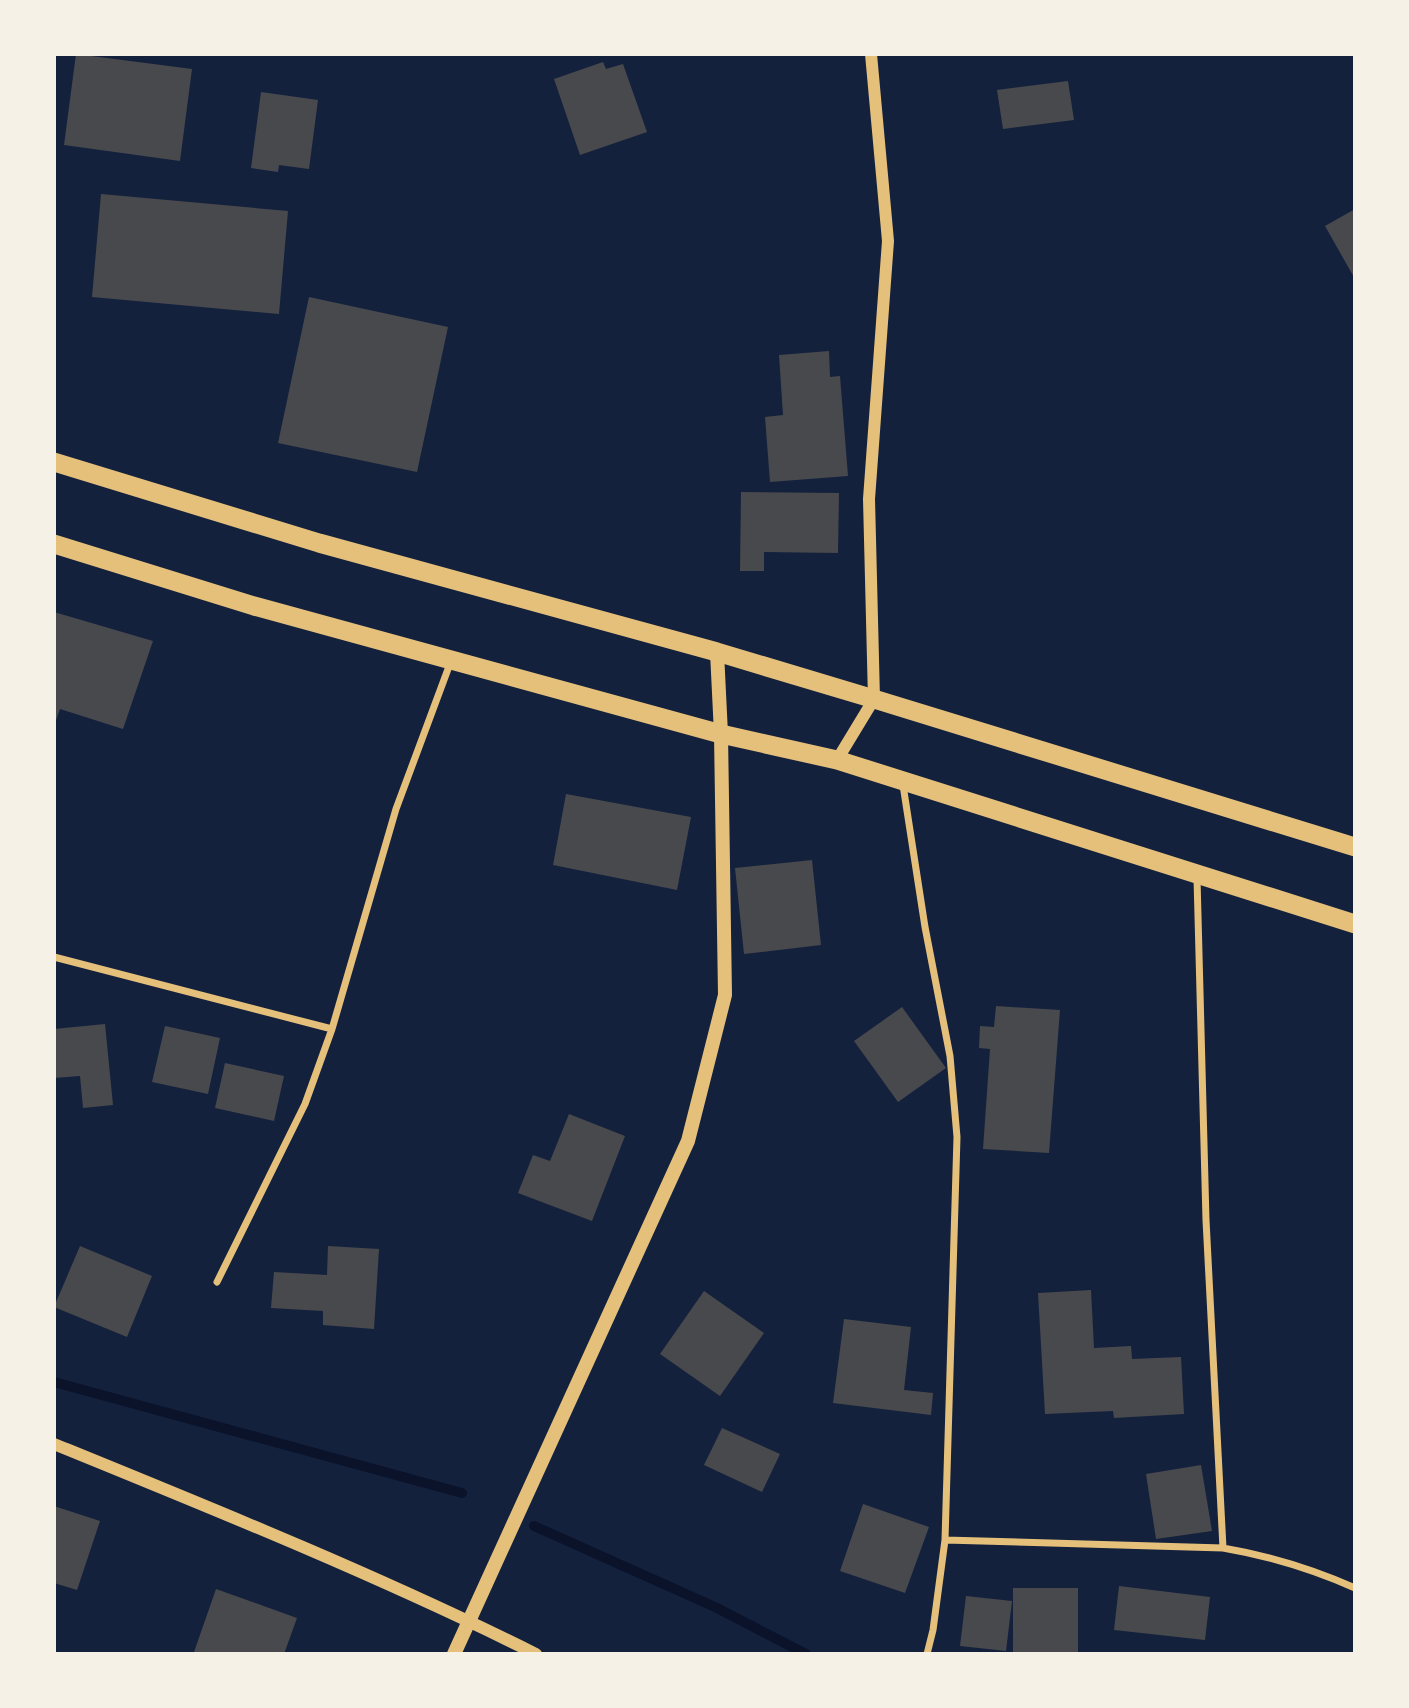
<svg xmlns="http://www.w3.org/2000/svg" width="1409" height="1708" font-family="'Varela Round',sans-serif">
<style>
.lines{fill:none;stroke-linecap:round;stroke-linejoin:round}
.stream{stroke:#0b132b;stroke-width:10}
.building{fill:#48494c}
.minor{stroke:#e5c07b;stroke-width:7}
.tertiary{stroke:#e5c07b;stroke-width:12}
.secondary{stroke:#e5c07b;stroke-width:14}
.trunk{stroke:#e5c07b;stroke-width:19}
</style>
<rect width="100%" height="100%" fill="#14213d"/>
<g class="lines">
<path class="stream" d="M54 1382 462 1493
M534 1526 715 1607 806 1654"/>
</g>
<path class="building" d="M76 54 192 69 180 161 64 145Z
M603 62 606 69 623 64 647 132 580 155 554 79Z
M1068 81 1074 120 1003 129 997 90Z
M261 92 318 100 309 169 279 165 278 172 251 168Z
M101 194 288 211 279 314 92 297Z
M1355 209V279L1325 226Z
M309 297 448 327 417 472 278 443Z
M829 351 830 377 840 376 848 476 770 482 765 417 783 415 779 355Z
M741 492 839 493 838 553 764 552V571H740Z
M54 612 153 641 123 729 60 709 54 726Z
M566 794 691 817 677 890 553 865Z
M812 860 821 945 744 954 735 868Z
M996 1006 1060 1010 1049 1153 983 1149 990 1049 979 1048 980 1026 994 1027Z
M902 1007 946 1068 898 1102 854 1041Z
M105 1024 113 1105 83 1108 80 1076 54 1078V1029Z
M165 1026 220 1038 208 1094 152 1082Z
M225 1063 284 1076 274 1121 215 1108Z
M569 1114 625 1136 592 1221 518 1193 533 1155 550 1161Z
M80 1246 152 1276 127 1337 54 1307Z
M328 1246 379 1249 374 1329 323 1325V1311L271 1308 274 1272 327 1275Z
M1091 1290 1094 1348 1131 1346 1132 1359 1181 1357 1184 1414 1114 1418 1113 1411 1045 1414 1038 1293Z
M704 1291 764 1333 720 1396 660 1354Z
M844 1319 911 1327 904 1390 933 1393 931 1415 833 1403Z
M722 1428 780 1454 762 1492 704 1465Z
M1201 1465 1212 1531 1156 1539 1146 1474Z
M863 1504 929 1527 905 1593 840 1571Z
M54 1506 100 1521 77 1590 54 1583Z
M1119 1586 1210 1597 1205 1640 1114 1630Z
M1013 1588H1078V1654H1013Z
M216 1589 297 1618 284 1654 194 1652Z
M966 1596 1012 1601 1006 1651 960 1646Z"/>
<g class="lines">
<path class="minor" d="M903 785 925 927 950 1056 957 1137 945 1540 933 1630 927 1654
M1197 878 1206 1220 1223 1548
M54 957 332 1029
M217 1282 305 1104 332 1029 396 809 451 661
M945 1540 1223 1548C1270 1556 1312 1569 1355 1588"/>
<path class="tertiary" d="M837 760 874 699 869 499 888 241 871 54
M54 1444C216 1510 379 1576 536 1654"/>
<path class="secondary" d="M454 1654 688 1141 725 995 721 734 717 652"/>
<path class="trunk" d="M54 462 319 543 717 652 874 699 1355 847
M54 544 254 606 721 734 837 760 1355 924"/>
</g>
<rect width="1409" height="1708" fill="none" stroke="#f6f1e7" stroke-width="112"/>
</svg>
